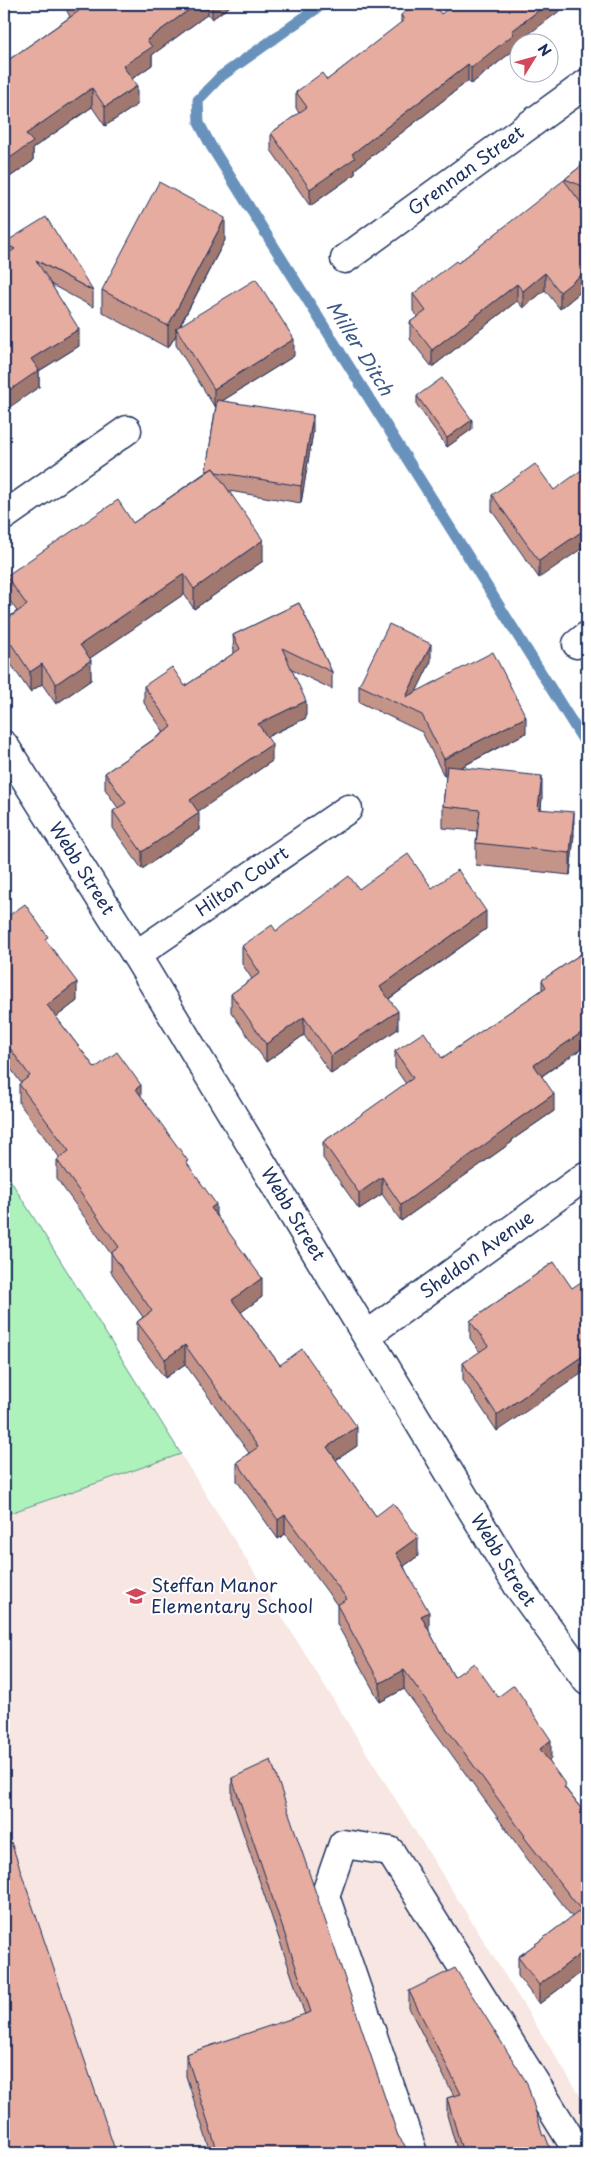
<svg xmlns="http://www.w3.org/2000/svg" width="591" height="2157" font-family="'Playpen Sans',sans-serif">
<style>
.built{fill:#f7e6e2}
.green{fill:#adf1bb;stroke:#64908c}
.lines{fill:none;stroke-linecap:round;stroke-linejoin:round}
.stream{stroke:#6892bc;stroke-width:11}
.minor-casing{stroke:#1b2f5e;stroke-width:31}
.minor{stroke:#fff;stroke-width:28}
.wall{fill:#c59489;stroke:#1b2f5e}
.shaded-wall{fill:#a0786f;stroke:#1b2f5e}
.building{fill:#e5ac9f;stroke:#1b2f5e}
.labels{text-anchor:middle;stroke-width:4;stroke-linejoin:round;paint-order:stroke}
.street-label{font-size:18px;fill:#1b2f5e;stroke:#fff}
.poi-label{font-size:18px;fill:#1b2f5e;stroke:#fff;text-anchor:start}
.water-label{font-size:19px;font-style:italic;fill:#3b5885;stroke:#fff}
</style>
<rect width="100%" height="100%" fill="#fff"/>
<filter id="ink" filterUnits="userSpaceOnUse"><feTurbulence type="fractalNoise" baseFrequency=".02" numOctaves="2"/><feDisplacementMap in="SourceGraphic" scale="10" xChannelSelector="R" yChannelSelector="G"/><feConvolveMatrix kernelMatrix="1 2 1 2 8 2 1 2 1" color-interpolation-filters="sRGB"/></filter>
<g filter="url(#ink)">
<path class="built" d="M4 1170 587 2107V2153H4Z"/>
<path class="green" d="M4 1170 181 1454 4 1515Z"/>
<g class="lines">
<path class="stream" d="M323 4 220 77 198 100 199 123 211 146 587 746"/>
<defs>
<g id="minor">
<path id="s1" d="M345 259 587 83"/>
<path d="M4 516 127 430"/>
<path d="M577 644 587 636"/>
<path id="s2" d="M4 745 136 955 518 1586 587 1681"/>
<path id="s3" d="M136 955 348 809"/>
<path id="s4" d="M367 1335 587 1175"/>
<path d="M413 2153 325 1896 343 1844 390 1851 579 2153"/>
</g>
</defs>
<use href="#minor" class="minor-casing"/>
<use href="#minor" class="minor"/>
</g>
<path class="wall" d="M67 4H233L212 19 208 14 152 55V65L132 79 137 105 105 126 92 107 33 148V161L4 181V63L70 17 67 11Z
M441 14 514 46V50L471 84 468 81 355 169V174L310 206 271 150V133L299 113 296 108V92L327 80 401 23V15Z
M587 161V204L580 202 587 211V284L584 286V289L560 309 545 290 523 308 517 301 432 367 410 339V322L418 317 413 311V294L458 263 565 181V179Z
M225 240 180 326 294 356 222 401 313 432 301 503 229 491 263 561 194 609 184 594 90 658 91 680 56 704 42 684 30 692 4 654V621L17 611 6 596V576L133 523 206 472 216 405 214 406 176 345V335L168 348 102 312V290Z
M4 243 93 291V307L52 285 79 346 39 371V387L4 256Z
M417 396 472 429 447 447 417 405Z
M554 490 539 578 492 511V495Z
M299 603 332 672V689L292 670 306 718 267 737 272 761 198 811 199 830 142 869 113 828V811L118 808 105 789V773L164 732 144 703V686H185L234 653 233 635Z
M431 661 416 691 526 733 460 768 542 798 541 809 574 834 570 875 476 865V843L477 831 443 828V806L446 775 444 776 422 732 359 702V685Z
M359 889 486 929 389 999 398 1029 331 1074 304 1035 266 1062 231 1012V994L252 979 242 964V946L276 931Z
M4 919 48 943 77 1001 56 1017 95 1068 141 1096 188 1166 262 1297 241 1312 280 1365 357 1446 336 1460 376 1516 418 1556 404 1566 429 1631 454 1677 498 1697 551 1759 549 1761 566 1789 587 1816V1968L539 2004 518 1976V1957L572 1917 524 1856V1854L404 1689 380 1702 337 1624V1605L285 1534 278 1539 237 1481V1462L249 1453 185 1364 165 1378 137 1341V1322L143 1317 111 1272V1254L57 1179V1160L60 1158 19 1103V1084L21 1083 4 1059Z
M587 950V1045L542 1076 554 1111 512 1140V1142L401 1221 382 1194 359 1209 323 1158V1142L406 1084 395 1068V1051L442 1058 542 990V980Z
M554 1262 497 1431 463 1380V1363L480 1352 470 1338V1321Z
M587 1451V1482L581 1474V1456Z
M232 1778 398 2136 408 2153H211L186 2076V2054L305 2015 232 1800Z
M409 1991 543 2136 552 2153H458L447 2115V2098L454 2096 409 2008Z"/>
<path class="shaded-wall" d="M197 4H208V14L152 55V65L123 85V66L147 40Z
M212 4H233L212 19Z
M547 4H569L518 42 514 46V50L471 84V68L512 31Z
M468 64V81L355 169V174L310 206V189L352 154Z
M137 86V105L105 126V107Z
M92 88V107L33 148V161L4 181V162L26 134Z
M225 218V240L177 331 176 328V335L168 348V326Z
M587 267V284L584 286V289L560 309V292Z
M545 273V290L523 308V291Z
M517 284V301L432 367V350Z
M79 329V346L39 371V387L4 411V394L31 359Z
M294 339V356L214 406V389Z
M313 415V432L301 503V486Z
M472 420V429L447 447V438Z
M587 528V545L539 578V561Z
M263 540V561L194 609V589Z
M184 574V594L80 665V645Z
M431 644V661L408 709 406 697Z
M91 660V680L56 704V684Z
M42 664V684L30 692V672Z
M306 701V718L258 741V724Z
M526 717V733L444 776V759Z
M272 744V761L190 817V800Z
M542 776V798L538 831V809Z
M574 812V834L570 875V853Z
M199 813V830L142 869V852Z
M486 911V929L380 1005V987Z
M77 982V1001L47 1024V1005Z
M398 1011V1029L331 1074V1056Z
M304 1017V1035L266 1062V1044Z
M587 1029V1045L534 1081V1065Z
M141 1085V1104L136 1089Z
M554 1094V1111L512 1140V1142L401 1221V1205L511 1124Z
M382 1177V1194L359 1209V1193Z
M216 1204V1223L211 1208Z
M262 1278V1297L232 1319V1300Z
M185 1345V1364L165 1378V1359Z
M587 1353V1370L497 1431V1415Z
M357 1427V1446L327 1466V1447Z
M285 1515V1534L278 1539V1520Z
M418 1537V1556L396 1572V1553Z
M429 1612V1631L421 1616Z
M404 1670V1689L380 1702V1683Z
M551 1740V1759L540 1768V1749Z
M587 1949V1968L539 2004V1985Z"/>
<path class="building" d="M74 4H197L147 40 152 47 123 66 137 86 105 107 92 88 26 134 33 142 4 162V63L79 11Z
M415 4H433L441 14 454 4H547L512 31 514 34 471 68 468 64 352 154 355 158 310 189 271 133 307 107 296 92 322 73 327 80 404 20 401 15Z
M587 161V188L565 179Z
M564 180 587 211V267L582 271 584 273 560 292 545 273 523 291 517 284 432 350 410 322 426 311 413 294 456 261 458 263Z
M159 182 225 218 168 326 102 290Z
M46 217 93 291 36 260 79 329 31 359 39 370 4 394V256L15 249 4 243Z
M256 279 294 339 214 389 176 328Z
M442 378 472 420 447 438 417 396Z
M217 400 313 415 301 486 216 472 213 468 208 471 206 470Z
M535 464 554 490 587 466V528L539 561 492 495Z
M213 468 263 540 194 589 184 574 80 645 91 660 56 684 42 664 30 672 4 633V621L27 605 6 576 118 500 133 523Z
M299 603 332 672 282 648 306 701 258 724 272 744 190 800 199 813 142 852 113 811 126 803 105 773 172 727 144 686 172 667 185 686 240 649 233 635Z
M389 624 431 644 406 697 493 652 526 717 444 759 422 715 359 685Z
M447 766 542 776 538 809 574 812 570 853 476 843 480 810 443 806Z
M408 854 432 888 458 870 486 911 380 987 398 1011 331 1056 304 1017 266 1044 231 994 260 973 242 946 272 925 276 931 349 876 359 889Z
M25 904 48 937 45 939 77 982 47 1005 95 1068 117 1052 141 1085 136 1089 188 1161 186 1162 216 1204 211 1208 262 1278 232 1300 280 1365 302 1349 357 1427 327 1447 376 1516 393 1503 418 1537 396 1553 429 1612 421 1616 454 1677 474 1663 498 1697 514 1685 551 1740 540 1749 566 1785 564 1787 587 1816V1949L539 1985 518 1957 581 1910 524 1837 525 1836 404 1670 380 1683 337 1605 347 1599 285 1515 278 1520 237 1462 258 1447 185 1345 165 1359 137 1322 152 1311 111 1253 119 1247 57 1160 69 1151 19 1084 30 1076 4 1040V919Z
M587 950V1029L534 1065 554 1094 511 1124 512 1125 401 1205 382 1177 359 1193 323 1142 413 1078 395 1051 424 1032 442 1058 546 987 542 980Z
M554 1262 572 1288 587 1278V1353L497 1415 463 1363 488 1346 470 1321Z
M587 1451V1464L581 1456Z
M271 1760 398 2136 404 2144 408 2153H218L186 2054 311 2012 232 1778Z
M11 1842 116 2153H4V1844Z
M455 1968 527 2083 543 2136 545 2135 552 2153H463L447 2098 461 2094 409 1991Z"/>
</g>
<defs>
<symbol id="school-bare" viewBox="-9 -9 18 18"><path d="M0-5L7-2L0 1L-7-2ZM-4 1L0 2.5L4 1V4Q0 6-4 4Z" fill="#d1495b" stroke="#fff" stroke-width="2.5" paint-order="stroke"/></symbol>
</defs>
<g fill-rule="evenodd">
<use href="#school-bare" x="122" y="1582" width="28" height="28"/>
</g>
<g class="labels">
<g class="street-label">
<text dy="6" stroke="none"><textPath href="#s1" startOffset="150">Grennan Street</textPath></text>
<text dy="6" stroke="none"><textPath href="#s2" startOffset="146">Webb Street</textPath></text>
<text dy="6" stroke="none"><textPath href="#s3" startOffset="129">Hilton Court</textPath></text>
<text dy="6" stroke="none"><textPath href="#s2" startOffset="551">Webb Street</textPath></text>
<text dy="6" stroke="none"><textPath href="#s4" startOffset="136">Sheldon Avenue</textPath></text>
<text dy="6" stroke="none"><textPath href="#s2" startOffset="956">Webb Street</textPath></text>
</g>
<g class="poi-label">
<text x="151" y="1592">Steffan Manor<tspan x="151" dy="21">Elementary School</tspan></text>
</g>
<g class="water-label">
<text transform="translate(360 348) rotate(58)" y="7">Miller Ditch</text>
</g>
</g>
<rect width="591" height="2157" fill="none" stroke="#fff" stroke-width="20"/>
<rect x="10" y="10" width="571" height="2137" fill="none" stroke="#1b2f5e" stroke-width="2" filter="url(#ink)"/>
<g transform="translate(534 58) rotate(53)"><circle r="24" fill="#ffffff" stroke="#a4acbf"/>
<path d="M0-4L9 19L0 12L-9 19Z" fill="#d1495b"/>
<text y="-8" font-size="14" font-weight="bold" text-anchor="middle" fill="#1b2f5e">N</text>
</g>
</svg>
